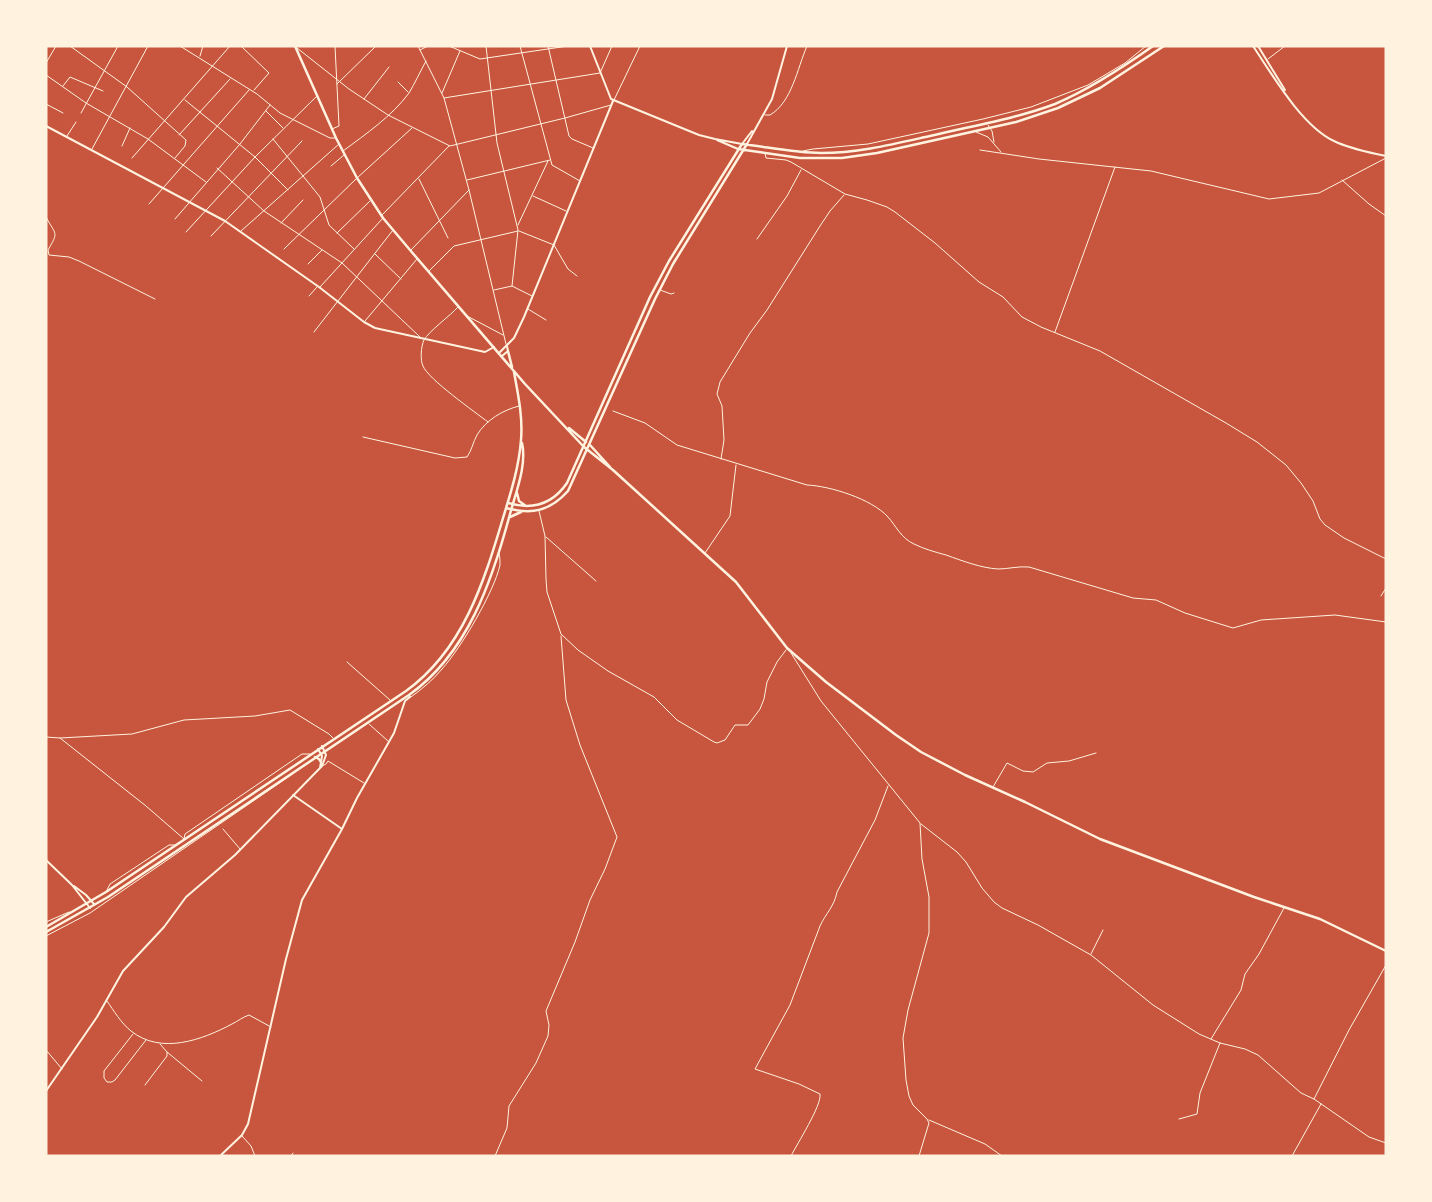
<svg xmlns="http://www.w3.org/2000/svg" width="1432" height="1202" font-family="'PT Sans',sans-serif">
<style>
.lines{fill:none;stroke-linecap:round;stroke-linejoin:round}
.minor{stroke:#fff3e0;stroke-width:1}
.tertiary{stroke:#fff3e0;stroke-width:2}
.secondary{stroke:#fff3e0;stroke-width:2}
.primary{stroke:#fff3e0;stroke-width:2.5}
</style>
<rect width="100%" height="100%" fill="#c8553d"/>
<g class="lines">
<path class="minor" d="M70 46 127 87 186 140 185 146 175 158
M180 46 257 94 280 113 330 138H335
M241 46 269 73 254 90
M418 46 444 98 469 190 506 344
M449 46 480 59 568 46
M486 46 497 143 518 230 512 286
M520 46 552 165 580 181
M548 46 569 136 572 139 593 148
M297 48 349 89 388 115 450 146 565 118 611 105
M420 50 428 46
M200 56 203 46
M1268 59 1285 46
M46 63 56 46
M46 75 86 103 148 139 206 182
M398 82 408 92
M337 84 376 46
M63 86 70 77 103 91
M442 93 460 51
M444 98 600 73 612 46
M364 99 389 67
M185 100 255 157 288 190
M614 100 640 46
M46 104 63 113
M266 111 283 128
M81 113 118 46
M765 115H770C792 102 797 69 807 46
M988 125 992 131 994 142
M332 129 339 126 335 46
M976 132 988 137 1001 152
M179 135 230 79
M67 136 76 122
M273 139 320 197 329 225 354 249
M122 146 130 128
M92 149 148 46
M980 150 1039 159 1151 171 1269 199 1319 193 1386 158
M343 151C366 134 392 116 409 93 415 83 420 72 426 61
M803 151 813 149 868 144 983 119 1031 107 1088 85 1125 63 1146 46
M765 153 766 158 786 160 791 162 845 194 867 200 887 207 895 212 935 243 979 282 1003 297 1022 317 1041 327 1100 351 1226 423 1257 442 1286 465 1301 483 1313 501 1320 519 1325 525 1344 538 1386 559
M132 158 230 46
M331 166 344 155
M217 168 264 211 342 263 420 337
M419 179 448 238
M467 180 550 160
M1342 180 1369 204 1386 216
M533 196 566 211
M149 204 249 90
M382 215 449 146
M46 217C56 236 59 231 48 250L49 255 69 257 79 261 155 299
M175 219 240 144 270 105
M281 223 303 200
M518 225 548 161
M241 231 339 144
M519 231 554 245 568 269 577 276
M186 232 255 157 317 96
M337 233 370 201
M211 236 302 141
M757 239 787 196 801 170
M284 249 357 178 412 128
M411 250 469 190
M375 254 401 279
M308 264 322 250
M429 271 454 246 518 231
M320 287 383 218
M494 290 512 286 532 296
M660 290 671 294 674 293
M309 296 317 287
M458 307C450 316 429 331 424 340 421 346 420 360 423 366 428 379 475 412 488 422
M528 309 546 320
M469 317 503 335
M365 321 417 259
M314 332 393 230
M1055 332 1115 167
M613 411 645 423 677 445 807 485C830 486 872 499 888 517 896 526 901 538 914 544 924 549 935 552 946 555 963 561 981 568 998 569 1008 569 1018 566 1029 567L1133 598 1156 600 1185 613 1233 628 1261 620 1335 615 1386 622
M363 437 455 458 467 457C472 450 473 442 477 435 486 420 503 410 519 406
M721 459 724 440 722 406 717 394 720 382 750 333 767 310 820 226 830 211 844 195
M539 511 545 536 546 579 547 592 561 634 578 650 608 671 654 697 677 720 714 742 717 743 725 740 735 725H748L760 709 764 699 767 682 777 662 786 650
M546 537 596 581
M705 553 730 516 736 465
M1381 596 1386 588
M791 653 821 701 920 823 922 859 929 897V933L908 1010 903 1038 906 1080 909 1096 913 1105 927 1119 929 1123 919 1156
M347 662 390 700
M411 697C422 689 433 680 442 669 461 648 494 592 500 565 500 561 500 557 499 553
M369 724 388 741
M46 737 60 738 132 734 184 720 255 716 290 710 329 734 333 738
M60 738 146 806 184 839 185 834 302 754H310
M322 766 326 764 328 761 364 783
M993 787 1007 763 1023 771 1033 772 1047 763 1069 761 1096 753
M921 824 957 852 966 862 982 888 994 902 1002 908 1038 925 1091 955 1153 1005 1199 1034 1220 1043 1245 1049 1258 1055 1301 1093 1314 1099 1369 1137 1386 1143
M223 829 240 849
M107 890 110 884 169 845H175
M46 922 69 912
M46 936 90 913 294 773
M1091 954 1103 930
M107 1001C114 1011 121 1023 131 1031 161 1055 202 1040 232 1024 238 1021 243 1017 249 1015L271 1027
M133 1034 104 1071V1078L107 1082H112L115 1080 146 1040
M1211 1039 1241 990 1245 974 1259 954 1284 908
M46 1050 62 1069
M167 1052 202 1081
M145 1085 167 1056V1052L160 1044
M1314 1099 1349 1030 1386 965
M1179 1119 1197 1114 1200 1093 1220 1043
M929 1120 985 1144 1002 1156
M242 1136 251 1146 255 1156
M291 1156 293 1153
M495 1156 507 1128 509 1106 536 1063 548 1036 549 1025 546 1011 575 942 590 900 605 869 617 837 580 745 566 700 561 636
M791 1156C797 1144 822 1105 820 1094L799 1084 755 1069 790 1005 820 926C826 913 834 907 837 892L875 820 888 786
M1292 1156 1321 1104"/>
<path class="tertiary" d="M590 46 611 99 699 135 715 139 742 144
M46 126 225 221 319 287 364 322 375 328 485 352 494 347
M717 140 738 149
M499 353 514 338 524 317 613 101
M502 356 508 351 507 346
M318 749 322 756 320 768
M293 795 342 829
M46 860 72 885 90 908
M74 886 86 895 94 904
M46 1091 97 1017 123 971 164 927 186 897 235 855 322 766 326 755 322 746
M220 1156 242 1135 248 1124 286 959 302 900 342 829 357 798 394 733 405 701 410 697 409 695"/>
<path class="secondary" d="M1253 46C1273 76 1302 126 1334 141 1350 149 1368 152 1386 156
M1258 46 1285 90
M742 144 752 131
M747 144 772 99 787 46"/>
<path class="primary" d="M295 46 336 138 357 178 383 218 410 250 525 384 584 447 613 470 736 582 787 648 826 682 896 735 921 752 965 775 1025 802 1100 839 1254 897 1320 919 1386 951
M738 149 800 158H842L877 153 1016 122 1058 108 1100 88 1164 46
M508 351 512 367
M569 428 586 442
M590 445 610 467
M517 493 519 501 526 506
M508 503C532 510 552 505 567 483L650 297 669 261 742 144C768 147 794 153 821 153 858 153 894 144 930 136 971 126 1015 119 1055 104 1090 89 1122 68 1153 46
M506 508C532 515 550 511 568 491L655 299 673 264 747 144
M510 517 521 512
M315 757 319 759 321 762
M46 927 106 892 406 691C463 650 484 582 503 518 511 492 519 467 521 440 523 417 518 394 514 372
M46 932 108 897 409 695C468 653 492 581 510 514 516 492 527 465 522 443"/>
</g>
<rect width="1432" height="1202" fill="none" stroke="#fff3e0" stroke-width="95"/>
</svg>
